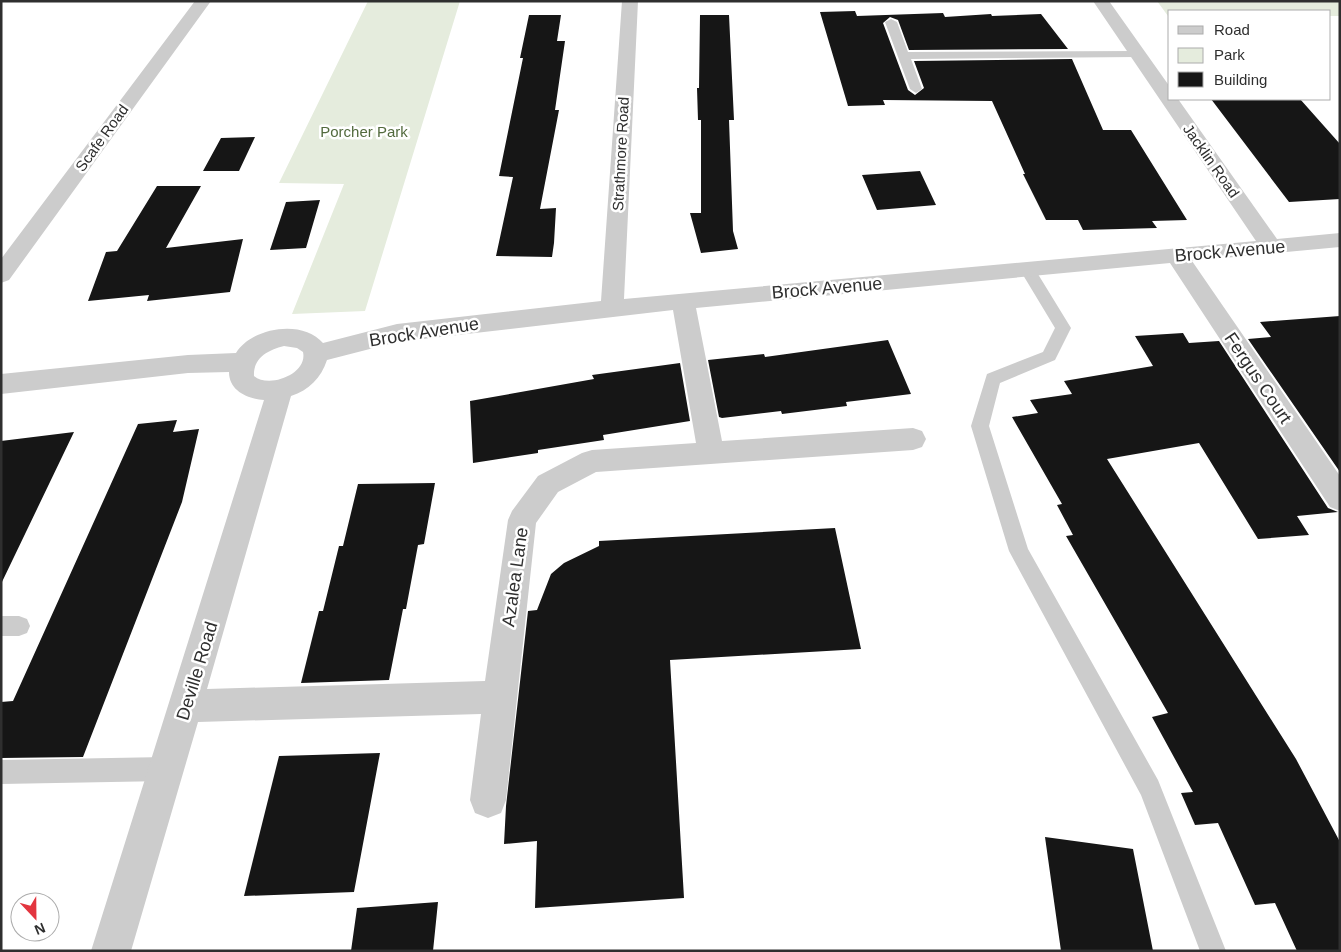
<svg xmlns="http://www.w3.org/2000/svg" width="1341" height="952" font-family="Arial,sans-serif">
<style>
.green{fill:#e5ecdd}
.building{fill:#161616}
.lines{fill:none;stroke-linecap:round;stroke-linejoin:round}
.lane{fill:#ccc;fill-rule:evenodd}
.street{fill:#ccc;fill-rule:evenodd}
.labels{text-anchor:middle;stroke-width:5;stroke-linejoin:round;paint-order:stroke}
.far-park-label{font-size:15px;fill:#526a3d;stroke:#fff}
.far-street-label{font-size:15px;fill:#2f2f2f;stroke:#fff}
.street-label{font-size:18px;fill:#2f2f2f;stroke:#fff}
</style>
<rect width="100%" height="100%" fill="#fff"/>
<path class="green" d="M368 1H460L365 311 292 314 344 184 279 183Z
M1157 1H1340V16H1330V11H1170L1168 16Z"/>
<path class="building" d="M855 11 857 16 943 13 945 17 991 14 992 16 1041 14 1068 49 909 50 898 20 890 17 883 23 908 90 915 95 924 88 914 61 1072 59 1103 130H1131L1187 220 1152 221 1157 228 1083 230 1078 220H1046L1023 174H1025L992 101 883 100 885 105 848 106 820 12Z
M529 15H561L557 41H565L555 110H559L540 209 556 208 554 243 552 257 496 256 513 177 499 176 523 58H520Z
M700 15H729L734 120H729L733 231 738 249 701 253 690 213H701V120H698L697 88H699Z
M1211 99H1300L1340 144V199L1289 202Z
M255 137 239 171H203L221 138Z
M920 171 936 205 877 210 862 175Z
M157 186H201L166 248 243 239 230 292 147 301 149 295 88 301 106 252 117 251Z
M320 200 306 248 270 250 286 202Z
M1340 316V472L1248 339 1271 337 1260 322Z
M1183 333 1189 343 1219 341 1328 508 1338 512 1297 516 1309 535 1258 539 1199 443 1107 459 1296 759 1340 842V951H1297L1275 903 1255 905 1218 823 1195 825 1181 793 1193 792 1152 717 1168 713 1066 536 1073 535 1057 505 1062 504 1012 417 1038 413 1030 400 1072 394 1064 381 1153 366 1135 336Z
M888 340 911 394 846 402 847 406 782 414 781 411 722 418 719 417 708 360 764 354 765 357Z
M680 363 690 421 603 435 604 440 538 450V453L473 463 470 401 594 379 592 375Z
M177 420 173 432 199 429 182 502 83 757 1 758V702L13 701 138 424Z
M74 432 1 584V441Z
M435 483 424 544 418 545 406 609H403L389 680 301 683 319 611H323L339 546H343L358 484Z
M835 528 861 649 670 660 684 898 535 908 537 841 504 844 506 806 528 611 537 610 551 574 564 563 599 546V541Z
M380 753 354 892 244 896 279 756Z
M1045 837 1133 849 1153 951H1061Z
M438 902 433 951H351L357 908Z"/>
<g class="lines">
<path class="lane" d="M891 19 897 22 908 52 1137 51 1143 54 1137 57 911 59 922 89 916 93 910 89 885 22Z
M1028 265 1033 266 1071 328 1055 360 1000 383 989 426 1028 549 1158 780 1226 951H1200L1141 795 1009 551 971 426 987 374 1043 352 1055 328 1020 270 1023 266Z
M1 616H19L27 619 30 626 27 633 19 636H1Z
M166 757 174 761 178 769 174 777 166 781 1 784V760Z"/>
<path class="street" d="M195 1H211L9 280 1 283V259Z
M622 1H638L624 299 1256 241 1093 1H1109L1170 87V99H1178L1277 239 1340 233V247L1192 261 1340 476V511L1330 507 1170 263 696 308 722 441 913 428 922 431 926 439 922 447 913 450 596 472 558 492 536 523 506 800 501 813 488 818 475 813 470 800 481 714 198 722 131 951H91L264 400C248 399 229 391 229 372L188 373 1 394V374L188 355 236 353C252 327 303 319 323 343L397 324 601 301ZM673 310 696 443 592 450 582 453 538 476 512 511 508 520 485 681 207 689 291 396C309 390 321 378 327 360L397 342ZM284 346 297 348 303 352C308 374 269 389 254 376 253 358 268 350 284 346Z"/>
</g>
<g class="labels">
<g class="far-park-label">
<text x="364" y="137">Porcher Park</text>
</g>
<g class="far-street-label">
<text transform="translate(102 138) rotate(-54)" y="5">Scafe Road</text>
<text transform="translate(621 154) rotate(-87)" y="5">Strathmore Road</text>
<text transform="translate(1211 161) rotate(55)" y="5">Jacklin Road</text>
</g>
<g class="street-label">
<text transform="translate(1230 251) rotate(-5)" y="6">Brock Avenue</text>
<text transform="translate(827 288) rotate(-5)" y="6">Brock Avenue</text>
<text transform="translate(424 332) rotate(-9)" y="6">Brock Avenue</text>
<text transform="translate(1258 378) rotate(56)" y="6">Fergus Court</text>
<text transform="translate(515 577) rotate(-82)" y="6">Azalea Lane</text>
<text transform="translate(197 671) rotate(-73)" y="6">Deville Road</text>
</g>
</g>
<rect width="1341" height="952" fill="none" stroke="#2f2f2f" stroke-width="5"/>
<rect x="1168" y="10" width="162" height="90" fill="#ffffff" stroke="#acacac"/>
<rect x="1178" y="26" width="25" height="8" fill="#cccccc" stroke="#acacac"/>
<text x="1214" y="35" font-size="15" fill="#2f2f2f">Road</text>
<rect x="1178" y="48" width="25" height="15" fill="#e5ecdd" stroke="#acacac"/>
<text x="1214" y="60" font-size="15" fill="#2f2f2f">Park</text>
<rect x="1178" y="72" width="25" height="15" fill="#161616" stroke="#acacac"/>
<text x="1214" y="85" font-size="15" fill="#2f2f2f">Building</text>
<g transform="translate(35 917) rotate(158)"><circle r="24" fill="#ffffff" stroke="#acacac"/>
<path d="M0-4L9 19L0 12L-9 19Z" fill="#e3353f"/>
<text y="-8" font-size="14" font-weight="bold" text-anchor="middle" fill="#2f2f2f">N</text>
</g>
</svg>
